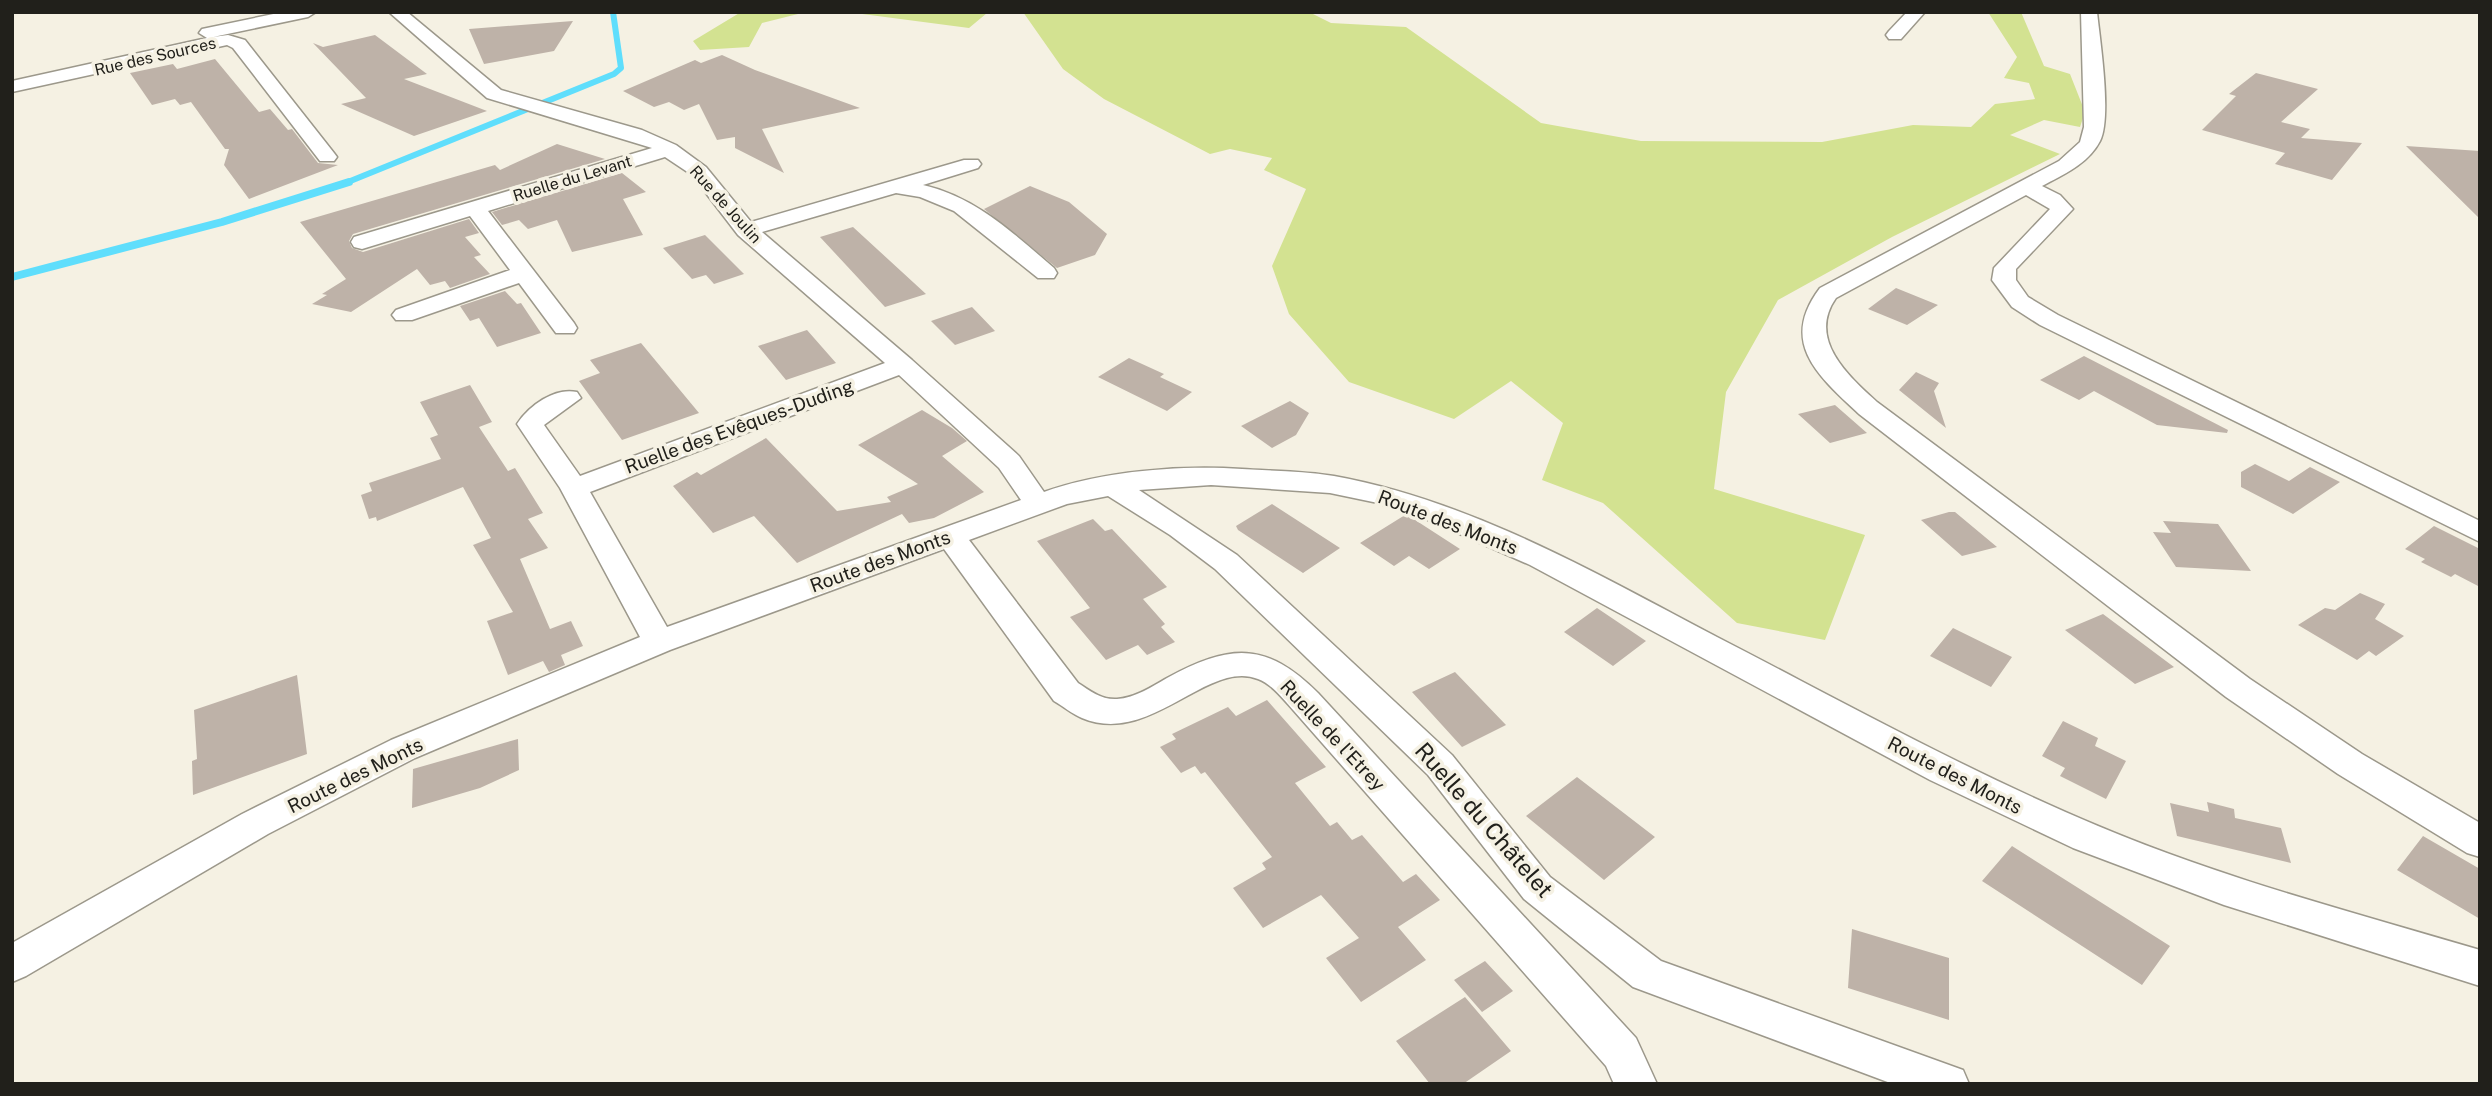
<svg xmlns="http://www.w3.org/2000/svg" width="2492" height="1096" font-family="'Public Sans',sans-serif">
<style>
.green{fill:#d3e291}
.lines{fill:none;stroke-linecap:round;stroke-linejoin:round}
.stream-far1{stroke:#5fdefc;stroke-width:6}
.stream{stroke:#5fdefc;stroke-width:8}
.building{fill:#beb2a8}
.minor-casing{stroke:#9c988b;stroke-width:3}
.minor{fill:#fff;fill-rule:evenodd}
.labels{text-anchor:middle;stroke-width:7;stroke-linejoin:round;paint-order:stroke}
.far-street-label{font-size:16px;fill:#21201b;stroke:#f5f1e3}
.street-label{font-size:19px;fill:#21201b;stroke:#f5f1e3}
.near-street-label{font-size:23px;fill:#21201b;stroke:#f5f1e3}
</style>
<rect width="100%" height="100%" fill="#f5f1e3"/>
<path class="green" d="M741 12H806L762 23 749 47 700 50 693 41Z
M847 12H986L987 13 969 28Z
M1023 12H1309L1331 23 1406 27 1541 123 1641 141 1822 142 1913 125 1971 127 1995 104 2035 99 2029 83 2004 78 2017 57 1988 12H2021L2044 66 2070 74 2085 112 2080 127 2044 120 2010 135 2060 154 1892 237 1778 300 1726 392 1714 489 1865 535 1825 640 1737 623 1603 503 1542 480 1563 423 1511 381 1454 419 1349 382 1289 314 1272 266 1306 189 1264 170 1272 158 1230 149 1210 154 1104 99 1063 69Z"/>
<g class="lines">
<path class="stream-far1" d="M343 184 614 74 621 68 613 12"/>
<path class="stream" d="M12 277 222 222 349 182"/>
</g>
<path class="building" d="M573 21 554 51 484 64 469 29Z
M375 35 427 74 404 79 487 111 414 136 341 104 366 98 313 43 323 47Z
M722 55 755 70 860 108 762 129 784 173 735 148V137L717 140 699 104 684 110 669 102 654 107 623 91 695 60 701 63Z
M215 59 259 112 270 109 288 130 292 129 318 163 338 165 249 199 224 165 229 149H225L191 102 180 105 175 99 152 105 130 73 173 64 177 69Z
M2256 73 2318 89 2281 122 2310 129 2301 138 2362 143 2332 180 2275 164 2285 153 2202 130 2236 96 2229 94Z
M557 144 605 159 353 234 349 241 352 248 363 252 469 219 479 233 465 237 481 255 474 257 490 274 450 288 445 281 430 285 417 269 351 312 312 304 327 295 322 294 346 279 300 222 495 165 500 170Z
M2406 146 2480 151V219Z
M622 173 646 192 623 199 643 235 572 252 557 220 528 229 519 220 502 225 492 212Z
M1030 186 1069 202 1107 234 1095 255 1057 268 984 209Z
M853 227 926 294 885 307 820 237Z
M705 235 744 274 714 284 706 275 692 279 663 248Z
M1896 288 1938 305 1907 325 1868 309Z
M505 291 517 304 521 303 541 333 497 347 479 318 470 321 460 306Z
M972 307 995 331 955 345 931 321Z
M807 330 836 363 786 380 758 346Z
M641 343 699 413 622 440 579 381 600 373 590 360Z
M2084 356 2228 430 2227 433 2157 425 2094 391 2079 400 2040 380Z
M1129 358 1164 374 1160 377 1192 392 1167 411 1098 377Z
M1916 372 1939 383 1934 391 1946 428 1899 390Z
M470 385 492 422 479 427 508 471 515 468 543 513 528 519 548 548 520 559 550 629 571 621 583 646 561 655 565 665 549 672 543 661 508 675 487 621 513 612 473 545 491 538 463 487 377 521 376 517 369 519 361 495 372 491 369 483 441 459 430 438 438 435 420 402Z
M1290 401 1309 413 1296 435 1272 448 1241 426Z
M1835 405 1867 433 1830 443 1798 414Z
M922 410 952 428 967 441 942 456 984 492 934 518 909 523 902 514 797 563 754 516 713 533 673 486 697 472 701 475 766 438 837 511 891 502 887 497 918 484 858 445Z
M2255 464 2289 481 2310 467 2340 482 2293 514 2241 487V472Z
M1272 504 1340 548 1303 573 1238 530 1236 526Z
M1949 512H1955L1997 547 1962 556 1921 520Z
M1405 515 1409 516 1460 549 1429 569 1409 556 1394 566 1360 543Z
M1093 519 1105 531 1112 529 1167 587 1143 599 1165 624 1161 627 1175 642 1147 655 1138 645 1106 660 1070 617 1090 608 1037 541Z
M2163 521 2218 524 2251 571 2176 567 2153 532 2171 533Z
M2434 526 2480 549V587L2455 574 2451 577 2421 562 2425 559 2405 549Z
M2360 593 2385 604 2375 619 2404 636 2376 656 2369 651 2357 660 2298 625 2325 608 2335 610Z
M1597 608 1646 641 1613 666 1564 632Z
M2103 614 2174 667 2135 684 2065 630Z
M1953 628 2012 657 1991 687 1930 656Z
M1455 672 1506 725 1462 747 1412 692Z
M297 675 307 754 193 795 192 761 197 759 194 710Z
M1267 700 1326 767 1295 783 1330 826 1337 822 1352 840 1362 835 1403 882 1416 874 1440 900 1398 927 1426 960 1361 1002 1326 958 1359 938 1321 895 1263 928 1233 888 1266 869 1262 863 1272 857 1205 772 1201 774 1195 766 1181 773 1160 747 1176 739 1172 734 1228 707 1236 716Z
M2063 721 2098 738 2095 746 2126 761 2106 799 2060 776 2065 768 2042 756Z
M518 739 519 770 480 788 412 808 413 769Z
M1577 777 1655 837 1604 880 1526 816Z
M2207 802 2234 809 2235 818 2281 828 2291 863 2177 836 2170 803 2209 812Z
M2423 836 2480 869V919L2397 870Z
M2012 846 2170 946 2142 985 1982 881Z
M1852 929 1949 958V1020L1848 988Z
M1485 961 1513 991 1482 1012 1454 980Z
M1465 997 1511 1051 1463 1084H1430L1396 1041Z"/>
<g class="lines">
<defs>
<path id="minor" d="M283 12H316L308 17 213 37 228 35 245 40 334 153 337 157 334 161H320L233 48 227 45 12 92V81L207 38 199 33 202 29Z
M389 12H407L501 90 642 130 676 145 706 167 751 222 964 160H978L981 164 978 168 923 185C976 197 1014 234 1054 268L1057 273 1054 278H1038L954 211 920 197 896 193 762 232 912 360 1019 456 1044 492C1103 471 1179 465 1242 469 1272 471 1304 471 1334 476 1472 501 1595 573 1717 637 1843 702 1967 771 2098 826 2221 878 2352 912 2480 950V986L2224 905 2073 848 1930 780 1530 565 1423 518 1378 503 1330 493 1211 485 1139 490 1237 555 1452 755 1550 877 1661 961 1963 1070 1969 1084H1893L1633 987 1524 899 1428 775 1215 569 1170 535 1108 496 1067 504 969 540 1078 683C1090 691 1102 700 1117 699 1135 698 1153 686 1167 678 1230 644 1266 641 1318 693L1636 1038 1657 1084H1614L1606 1066 1294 711C1284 700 1272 684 1258 679 1207 659 1150 747 1082 718 1072 714 1063 706 1054 701L944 549 670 650 415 758 268 834 26 976 12 982V943L242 814 391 740 640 637 560 488 517 424C529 406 554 387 577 392L581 398 544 425 580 476 885 363 738 235 692 175 665 157 488 211 574 323 577 328 574 333H556L519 283 412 320H396L392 315 396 310 510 270 470 216 362 249 354 247 351 242 354 237 652 148 487 98ZM899 375 999 468 1021 500 667 627 590 492Z
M1907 12H1925L1901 39H1889L1886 35 1889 31Z
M2081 12H2097C2100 41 2112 117 2100 141 2088 164 2063 175 2042 186L2060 195 2073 209 2016 269V280L2028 297 2058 315 2480 521V542L2040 325 2012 307 1992 280 1994 268 2050 209 2026 195 1836 298C1807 339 1848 376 1877 402L2250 679 2362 754 2480 823V857L2467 853 2338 774 2226 697 1859 414C1817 375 1779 342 1820 288L2059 161 2080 142 2084 127Z"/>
</defs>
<use href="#minor" class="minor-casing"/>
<use href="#minor" class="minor"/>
</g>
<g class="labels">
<g class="far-street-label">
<text transform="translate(155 56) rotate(-13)" y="6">Rue des Sources</text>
<text transform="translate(572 178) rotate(-17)" y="6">Ruelle du Levant</text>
<text transform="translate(726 204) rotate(48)" y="6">Rue de Joulin</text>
</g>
<g class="street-label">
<text transform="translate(739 426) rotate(-20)" y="7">Ruelle des Evêques-Duding</text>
<text transform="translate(1448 522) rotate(21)" y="7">Route des Monts</text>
<text transform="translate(880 561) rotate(-20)" y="7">Route des Monts</text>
<text transform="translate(1333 735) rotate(47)" y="7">Ruelle de l'Etrey</text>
<text transform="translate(355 775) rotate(-26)" y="7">Route des Monts</text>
<text transform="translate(1955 775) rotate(27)" y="7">Route des Monts</text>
</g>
<g class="near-street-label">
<text transform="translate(1484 820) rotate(49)" y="8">Ruelle du Châtelet</text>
</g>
</g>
<rect width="2492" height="1096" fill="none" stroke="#21201b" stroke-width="28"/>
</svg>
